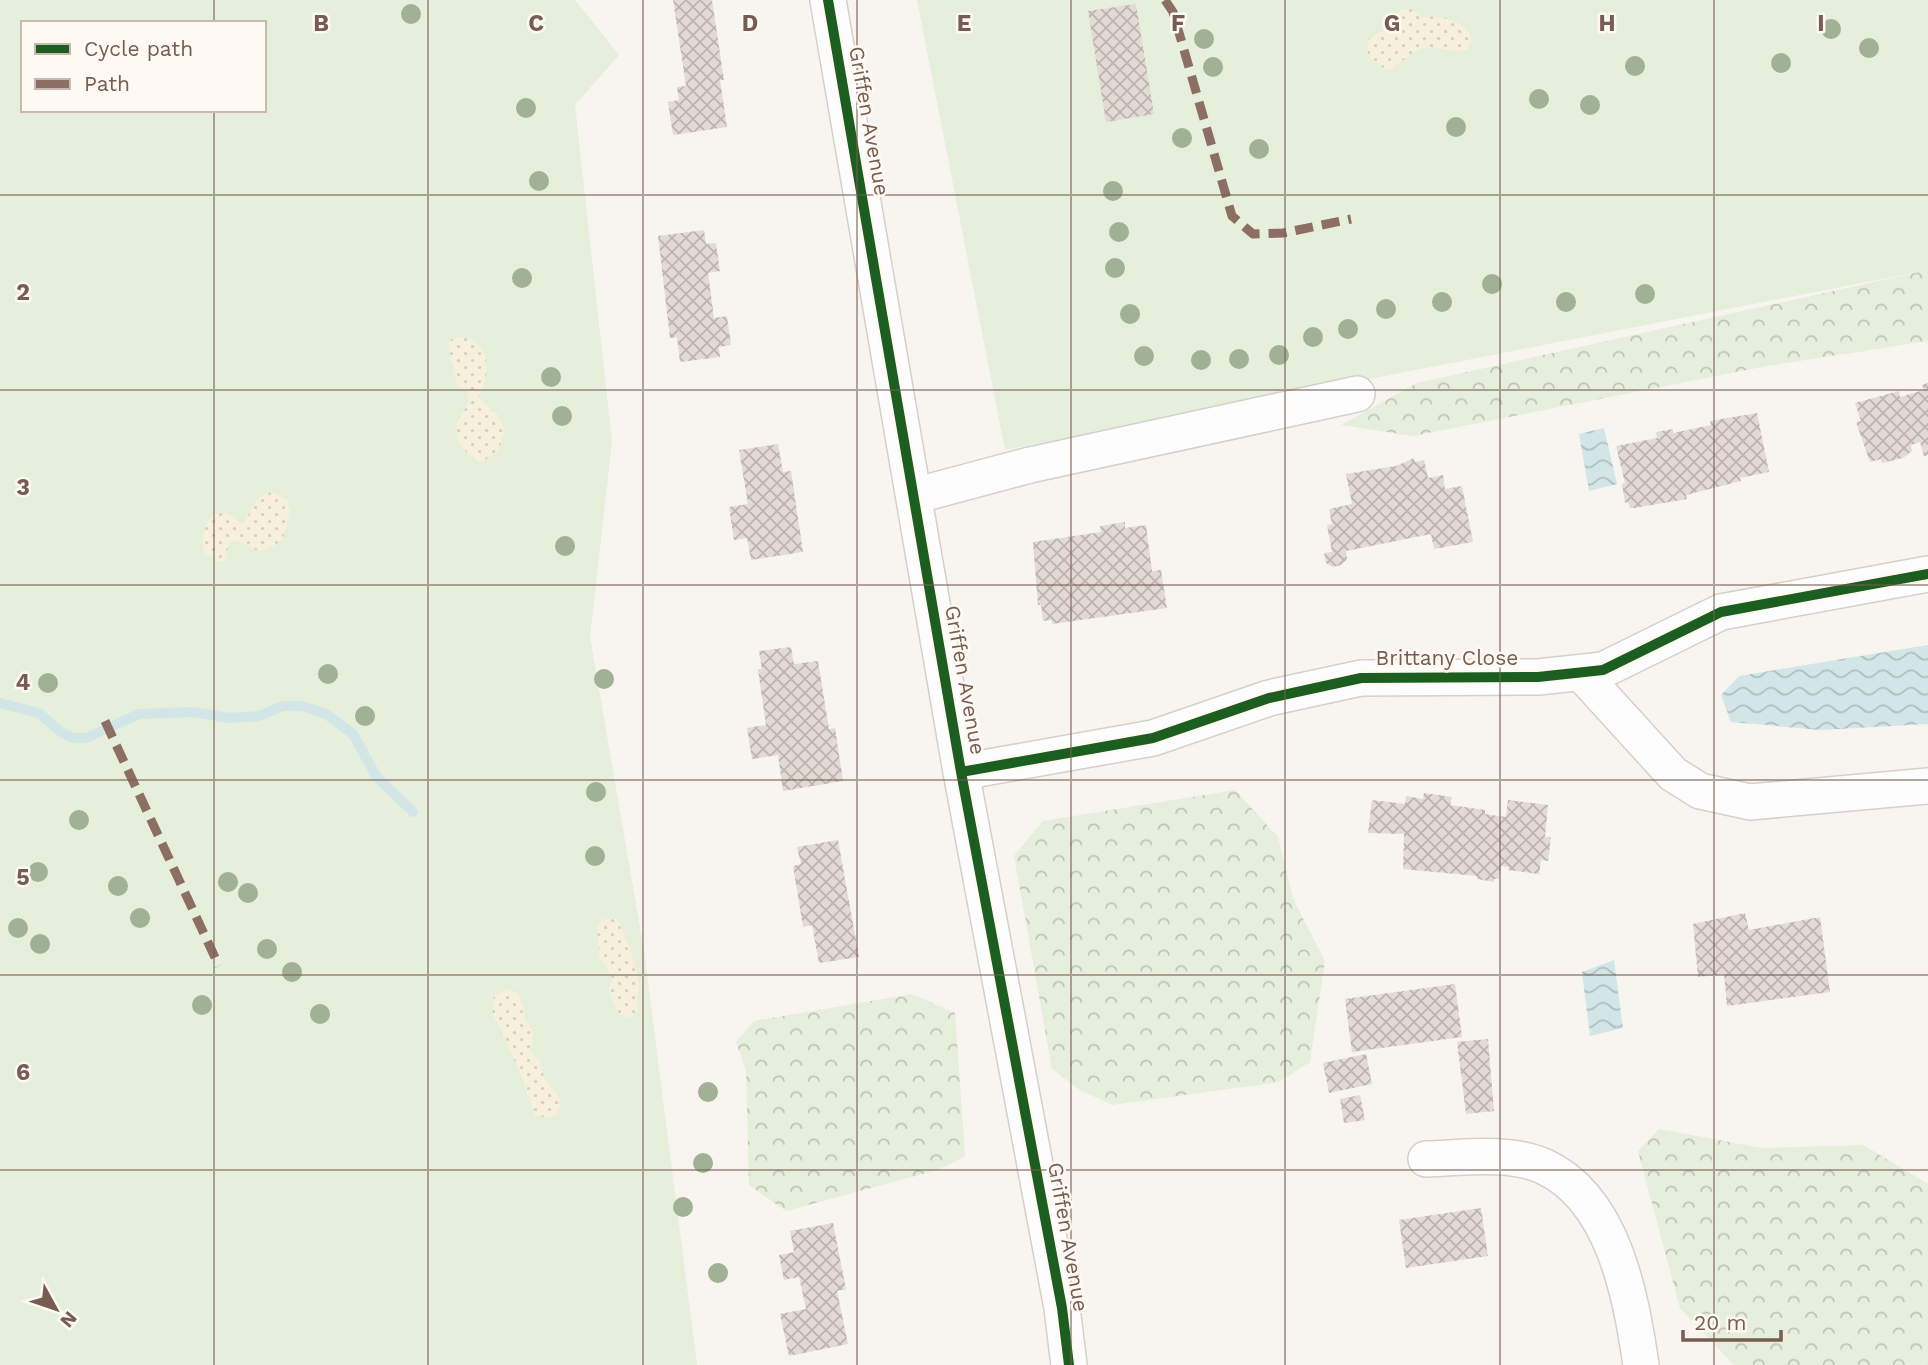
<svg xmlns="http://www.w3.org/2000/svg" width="1928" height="1365" font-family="'Work Sans',sans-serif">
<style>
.grass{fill:#e6eedc;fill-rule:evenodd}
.forest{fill:url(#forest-crowns)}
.sand{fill:url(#sand-dots)}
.water{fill:url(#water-waves)}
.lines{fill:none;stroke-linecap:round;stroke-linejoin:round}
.stream{stroke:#d2e6e8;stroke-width:10}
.building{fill:url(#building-cross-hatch)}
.minor-casing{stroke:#d6d0cb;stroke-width:38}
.minor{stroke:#fefdfd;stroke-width:35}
.quiet{stroke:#8d6e63;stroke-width:9;stroke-dasharray:18 9;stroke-linecap:butt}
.cycleway-casing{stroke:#fef9f3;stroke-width:15}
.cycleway{stroke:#1b5e20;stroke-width:10}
.tree{fill:#a1b195}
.grid{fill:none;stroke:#765c51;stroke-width:2;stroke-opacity:0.55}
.labels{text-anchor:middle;stroke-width:5;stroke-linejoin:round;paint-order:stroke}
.street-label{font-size:21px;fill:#765c51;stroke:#fef9f3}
.grid-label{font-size:23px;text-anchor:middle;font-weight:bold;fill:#765c51;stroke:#fef9f3;stroke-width:5;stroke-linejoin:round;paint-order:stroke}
</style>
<defs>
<pattern id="forest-crowns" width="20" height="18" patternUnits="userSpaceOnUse" patternTransform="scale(1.75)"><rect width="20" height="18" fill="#e6eedc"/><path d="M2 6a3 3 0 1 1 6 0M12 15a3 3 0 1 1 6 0" fill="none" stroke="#bfc4b5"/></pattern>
<pattern id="sand-dots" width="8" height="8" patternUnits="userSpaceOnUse" patternTransform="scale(1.75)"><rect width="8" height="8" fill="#f7f0dc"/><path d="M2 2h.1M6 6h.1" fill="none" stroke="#d7d0bf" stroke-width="1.8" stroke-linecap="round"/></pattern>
<pattern id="water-waves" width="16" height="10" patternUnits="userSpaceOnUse" patternTransform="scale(1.75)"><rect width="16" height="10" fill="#d2e6e8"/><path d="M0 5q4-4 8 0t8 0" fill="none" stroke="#afbebe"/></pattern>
<pattern id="building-cross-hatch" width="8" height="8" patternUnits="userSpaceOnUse" patternTransform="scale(1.75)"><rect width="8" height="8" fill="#e3dad5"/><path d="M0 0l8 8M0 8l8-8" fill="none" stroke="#bdb4af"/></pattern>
</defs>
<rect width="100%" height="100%" fill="#f8f4f0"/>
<path class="grass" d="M0 0H575L619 55 575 105 612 442 590 637 644 951 697 1365H0ZM23 23H264V110H23Z
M917 0H1928V270L1005 450Z"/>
<path class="forest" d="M1928 270V341L1767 366 1413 436 1341 425 1417 383Z
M1235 790 1278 837 1293 899 1325 961 1310 1062 1279 1082 1112 1105 1080 1090 1052 1069 1014 856 1043 821Z
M912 994 955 1013 965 1156 941 1169 786 1211 749 1185 746 1070 736 1042 754 1021Z
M1659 1129 1762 1148 1863 1145 1928 1184V1365H1734L1680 1308 1638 1151Z"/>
<path class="sand" d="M1410 8 1422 17C1442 15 1466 20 1472 40L1468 49C1453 55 1440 45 1424 48 1408 51 1402 66 1386 70L1368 55V40L1382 31 1400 10Z
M460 337C492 339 491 375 478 396L498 415 505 431 498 452 481 462C466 455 451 439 458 420 461 413 467 408 469 400L467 392 456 382 448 344 452 339Z
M273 492 287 500 290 511 283 539C254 562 258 546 235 540L228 545 226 560 219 562 204 552C199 527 214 496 239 523H244C253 509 254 494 273 492Z
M604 919H616C625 931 639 972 639 988 638 996 637 1001 638 1010L630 1018 617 1013 609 990 612 977 599 957C602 943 591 929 604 919Z
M509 989 518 993 524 1007V1018L534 1034 530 1051 541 1062 544 1078 559 1097 560 1107 556 1115 549 1118 535 1115 519 1070 492 1012 494 995Z"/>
<path class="water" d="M1604 428 1617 484 1589 491 1579 434Z
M1928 645V724L1821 730 1731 722 1721 695 1739 676Z
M1614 960 1623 1028 1590 1036 1582 972Z"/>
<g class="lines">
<path class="stream" d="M0 703 39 713 61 732 73 738H86L139 714 193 712 230 718 259 716 283 706H302L326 714 353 734 376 776 413 812"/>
</g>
<path class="building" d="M673 0H712L724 80H720L727 127 673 135 668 102 679 100 677 87 686 86Z
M1136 4 1154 114 1106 122 1088 11Z
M704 230 706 244 716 243 720 271 708 273 714 318 727 316 731 345 719 347 720 357 680 362 677 337 670 338 658 236Z
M1928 383V455L1924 456 1920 442 1911 445 1912 451 1903 458 1882 463 1881 459 1870 462 1856 422 1861 421 1855 403 1899 391 1900 397 1924 390 1922 385Z
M1757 413 1769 472 1740 478 1741 481 1686 495 1687 499 1634 508H1630L1628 502 1625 503 1622 484 1625 483 1616 446 1657 438 1656 432 1673 429V433L1711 425 1710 421Z
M778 444 783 472 791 471 803 552 751 560 747 538 734 540 729 507 748 504 739 450Z
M1414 458 1415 462 1424 460 1428 478 1443 475 1445 489 1462 486 1473 542 1434 549 1431 534 1346 551 1347 559 1341 565 1332 567 1326 563 1324 553 1332 552 1327 525 1332 524 1329 509 1352 504 1346 474 1396 466Z
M1125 522V528L1146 525 1152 571 1161 570 1167 608 1052 624V620L1043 621 1041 605H1038L1033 542 1101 532 1100 526Z
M791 647 794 664 818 661 829 729 835 728 843 781 783 791 778 755 752 759 747 728 766 725 758 670 762 669 759 651Z
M1424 793 1452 797 1450 805 1485 810V814L1506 817 1508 800 1548 805 1545 837H1551L1548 861 1541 860 1539 874 1508 870 1509 867 1501 866 1499 879H1494V882L1477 879V876L1403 869 1404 834 1368 833 1372 800 1405 804 1406 796 1423 799Z
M838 840 859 957 819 963 812 925 803 927 793 866 801 864 797 847Z
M1745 913 1749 930 1820 917 1830 992 1727 1006 1724 974 1698 977 1693 924Z
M1455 984 1462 1037 1352 1052 1345 999Z
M1488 1039 1494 1111 1466 1114 1457 1042Z
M1366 1054 1372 1084 1329 1093 1323 1063Z
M1360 1095 1365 1120 1344 1123 1340 1099Z
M1481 1208 1488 1256 1406 1268 1399 1220Z
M833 1223 846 1289 837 1291 848 1344 789 1356 780 1314 806 1309 799 1277 784 1280 779 1255 794 1252 790 1231Z"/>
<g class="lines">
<defs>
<path id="minor" d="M828 0 961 772 1062 1308 1069 1365
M914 496 1030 465 1357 394
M1581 673 1673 774 1700 791 1750 802 1928 786
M961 772 1153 738 1269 698 1361 678 1538 677 1603 670 1721 612 1928 574
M1426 1159C1462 1158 1509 1151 1543 1166 1614 1198 1631 1297 1641 1365"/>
</defs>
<use href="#minor" class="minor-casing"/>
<use href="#minor" class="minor"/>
<path class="quiet" d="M1165 0 1173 12 1232 216 1253 234 1283 233 1351 219
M105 721 219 966"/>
<defs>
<path id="cycleway" d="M828 0 961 772 1062 1308 1069 1365
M961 772 1153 738 1269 698 1361 678 1538 677 1603 670 1721 612 1928 574"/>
</defs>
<use href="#cycleway" class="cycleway-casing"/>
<use href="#cycleway" class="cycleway"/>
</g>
<g class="tree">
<circle cx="411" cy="14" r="10"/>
<circle cx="1831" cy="29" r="10"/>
<circle cx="1204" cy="39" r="10"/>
<circle cx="1869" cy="48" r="10"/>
<circle cx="1781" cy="63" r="10"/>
<circle cx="1635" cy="66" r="10"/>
<circle cx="1213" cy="67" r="10"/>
<circle cx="1539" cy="99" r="10"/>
<circle cx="1590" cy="105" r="10"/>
<circle cx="526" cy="108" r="10"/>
<circle cx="1456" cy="127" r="10"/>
<circle cx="1182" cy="138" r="10"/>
<circle cx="1259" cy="149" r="10"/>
<circle cx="539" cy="181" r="10"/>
<circle cx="1113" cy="191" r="10"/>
<circle cx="1119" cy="232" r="10"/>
<circle cx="1115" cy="268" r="10"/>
<circle cx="522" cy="278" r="10"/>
<circle cx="1492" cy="284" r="10"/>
<circle cx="1645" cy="294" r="10"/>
<circle cx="1442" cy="302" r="10"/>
<circle cx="1566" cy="302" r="10"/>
<circle cx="1386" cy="309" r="10"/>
<circle cx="1130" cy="314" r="10"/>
<circle cx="1348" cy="329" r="10"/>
<circle cx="1313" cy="337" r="10"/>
<circle cx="1279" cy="355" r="10"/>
<circle cx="1144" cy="356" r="10"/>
<circle cx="1239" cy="359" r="10"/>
<circle cx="1201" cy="360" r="10"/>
<circle cx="551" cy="377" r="10"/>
<circle cx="562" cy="416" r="10"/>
<circle cx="565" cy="546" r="10"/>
<circle cx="328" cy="674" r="10"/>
<circle cx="604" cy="679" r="10"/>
<circle cx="48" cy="683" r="10"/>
<circle cx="365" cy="716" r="10"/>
<circle cx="596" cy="792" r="10"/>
<circle cx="79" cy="820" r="10"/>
<circle cx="595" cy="856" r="10"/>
<circle cx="38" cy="872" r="10"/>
<circle cx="228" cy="882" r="10"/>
<circle cx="118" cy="886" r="10"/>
<circle cx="248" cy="893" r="10"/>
<circle cx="140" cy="918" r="10"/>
<circle cx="18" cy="928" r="10"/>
<circle cx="40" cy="944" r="10"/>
<circle cx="267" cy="949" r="10"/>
<circle cx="292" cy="972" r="10"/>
<circle cx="202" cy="1005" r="10"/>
<circle cx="320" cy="1014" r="10"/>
<circle cx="708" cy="1092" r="10"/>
<circle cx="703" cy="1163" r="10"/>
<circle cx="683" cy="1207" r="10"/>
<circle cx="718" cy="1273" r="10"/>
</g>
<path class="grid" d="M214 0V23M428 0V1365M643 0V1365M857 0V1365M1071 0V1365M1285 0V1365M1500 0V1365M1714 0V1365M214 110V1365M0 195H1928M0 390H1928M0 585H1928M0 780H1928M0 975H1928M0 1170H1928"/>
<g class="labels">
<g class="street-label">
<text transform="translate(869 121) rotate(80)" y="7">Griffen Avenue</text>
<text x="1447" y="665">Brittany Close</text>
<text transform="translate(965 680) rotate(80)" y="7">Griffen Avenue</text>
<text transform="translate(1068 1237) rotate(80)" y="7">Griffen Avenue</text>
</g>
</g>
<g class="grid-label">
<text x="321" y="31">B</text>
<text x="536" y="31">C</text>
<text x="750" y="31">D</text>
<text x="964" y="31">E</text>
<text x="1178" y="31">F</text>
<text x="1392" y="31">G</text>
<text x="1607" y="31">H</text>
<text x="1821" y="31">I</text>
<text x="23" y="300">2</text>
<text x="23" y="495">3</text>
<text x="23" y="690">4</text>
<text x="23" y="885">5</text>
<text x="23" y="1080">6</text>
</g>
<rect x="21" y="21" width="245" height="91" fill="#fef9f3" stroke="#c8bab2" stroke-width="2"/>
<rect x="35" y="44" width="35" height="10" fill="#1b5e20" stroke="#c8bab2" stroke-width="2"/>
<text x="84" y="56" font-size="21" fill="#765c51">Cycle path</text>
<rect x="35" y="79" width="35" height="10" fill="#8d6e63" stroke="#c8bab2" stroke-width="2"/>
<text x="84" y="91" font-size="21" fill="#765c51">Path</text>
<g transform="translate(56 1309) rotate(130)" stroke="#fef9f3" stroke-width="5" paint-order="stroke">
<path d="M0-5L12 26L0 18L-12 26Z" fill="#765c51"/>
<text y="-10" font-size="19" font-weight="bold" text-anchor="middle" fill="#765c51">N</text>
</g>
<path d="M1683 1330v10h98v-10" fill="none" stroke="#765c51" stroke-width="3.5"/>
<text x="1694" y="1330" font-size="21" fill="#765c51" stroke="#fef9f3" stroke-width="5" paint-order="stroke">20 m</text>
</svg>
